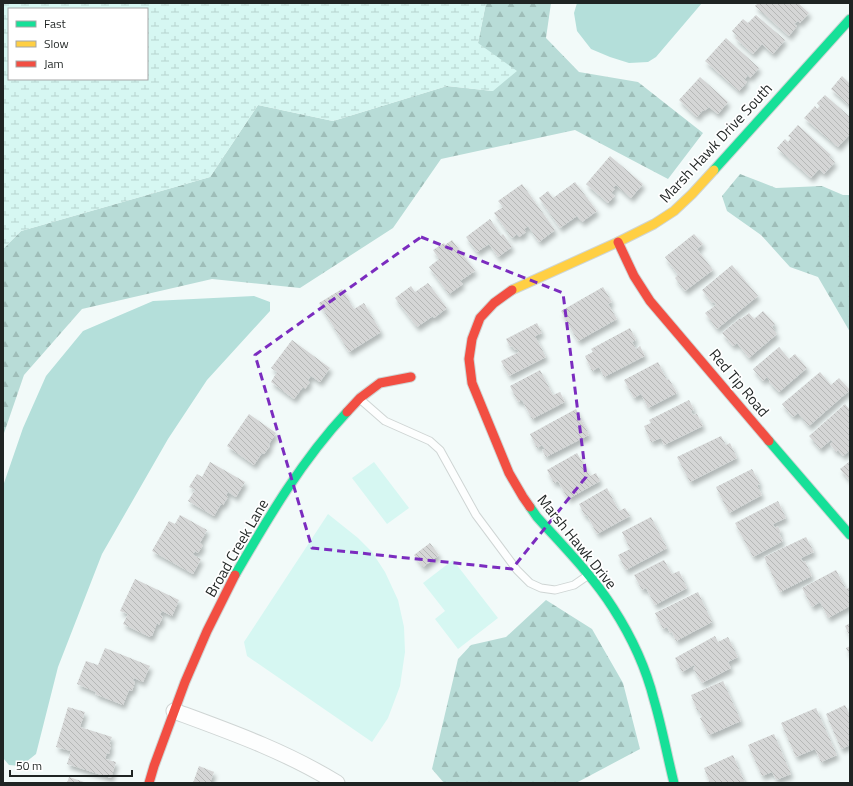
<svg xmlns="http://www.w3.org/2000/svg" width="853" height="786" font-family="'Titillium Web',sans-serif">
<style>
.forest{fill:url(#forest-firs)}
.wetland{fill:url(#wetland-marsh);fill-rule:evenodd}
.green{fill:#d6f7f2}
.water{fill:#b4dfda}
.building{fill:url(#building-back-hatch);filter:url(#shadow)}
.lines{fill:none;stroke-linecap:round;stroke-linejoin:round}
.lane-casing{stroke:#cfd5d4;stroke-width:9}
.street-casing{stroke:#cfd5d4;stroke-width:17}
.fast-casing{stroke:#cfd5d4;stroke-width:11}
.slow-casing{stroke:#cfd5d4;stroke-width:11}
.jam-casing{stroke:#cfd5d4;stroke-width:11}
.lane{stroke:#fdfefe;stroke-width:7}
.street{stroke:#fdfefe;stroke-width:15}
.fast{stroke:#16e098;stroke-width:9}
.slow{stroke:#ffcf43;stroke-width:9}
.jam{stroke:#f24e42;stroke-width:9}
.marked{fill:none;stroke:#7b2cbf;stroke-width:3;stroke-dasharray:8 5;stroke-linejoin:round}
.labels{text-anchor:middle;stroke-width:3.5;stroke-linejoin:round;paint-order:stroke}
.street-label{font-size:15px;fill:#1f2423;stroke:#fff}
</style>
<defs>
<pattern id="forest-firs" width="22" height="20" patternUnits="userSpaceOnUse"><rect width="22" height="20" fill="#b8dcd7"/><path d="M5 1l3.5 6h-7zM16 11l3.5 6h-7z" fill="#9ebdb8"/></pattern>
<pattern id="wetland-marsh" width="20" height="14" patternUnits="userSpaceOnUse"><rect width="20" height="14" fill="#d6f7f2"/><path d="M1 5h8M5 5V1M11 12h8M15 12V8" fill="none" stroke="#b7d4cf"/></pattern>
<pattern id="building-back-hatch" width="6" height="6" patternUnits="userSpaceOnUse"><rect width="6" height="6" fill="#d5d6d6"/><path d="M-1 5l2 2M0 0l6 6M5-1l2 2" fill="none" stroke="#b6b8b7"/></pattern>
<filter id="shadow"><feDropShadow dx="2.5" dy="4.5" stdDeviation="2" flood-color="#0004"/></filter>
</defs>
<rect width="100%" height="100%" fill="#f2faf9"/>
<path class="forest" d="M486 3H551L546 38 579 72 638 82 703 133 668 179 575 130 441 159 393 228 300 288 212 279 82 309 24 375 3 436V249L21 231 210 177 258 105 333 121 447 86 493 91 478 43Z
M740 174 776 188 822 186 843 195H850V332L818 277 790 267 761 235 727 211 722 196Z
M546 600 592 629 623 683 640 749 576 783H444L432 769 458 659 471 645 506 637Z"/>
<path class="wetland" d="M3 3H486L478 43 517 71 493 91 447 86 333 121 258 105 210 177 21 231 3 249ZM9 9H147V79H9Z"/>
<path class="green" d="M374 462 409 508 387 524 352 478Z
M328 514 358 538 372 552 385 572 398 600 404 627 405 652 400 686 388 718 372 742 247 656 244 642Z
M453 560 498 618 458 649 435 619 445 611 423 583Z"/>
<path class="water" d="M577 3H702L656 57 648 62 629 63 610 57 591 49 577 31 574 13Z
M254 296 270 302V311L207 380 168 439 102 554 58 667 36 754 21 766 9 765 3 758V486L23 428 46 376 83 331 153 301Z"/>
<path class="building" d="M758 3H798L809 13 800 23 798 21 794 24 797 26 789 36 755 6Z
M756 15 785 40 773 54 762 44 753 54 735 38 737 36 732 31 743 19 748 23Z
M726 38 759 68 750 78 748 75 744 80 747 82 739 91 705 61Z
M842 76 850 84V106L831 89Z
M700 77 728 102 718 114 709 107 704 111 703 110 697 117 679 100Z
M825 95 850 117V134L838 147 804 118 815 106 817 109 820 106 817 103Z
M798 125 831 155 829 157 835 162 824 174 819 169 811 178 777 148 785 139 788 142 791 138 788 136Z
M610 156 643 184 631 198 616 185 613 188 615 189 611 193 615 196 608 203 586 184Z
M575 182 597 211 582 222 577 216 560 228 539 198 548 191 553 198Z
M522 184 555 230 539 242 528 226 524 229 526 232 519 237 517 234 512 238 494 213 503 207 498 201Z
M490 219 501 236 503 234 512 247 498 257 489 244 477 252 466 237Z
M694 234 703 244 697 249 713 270 685 291 675 278 678 275 665 257Z
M452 240 475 271 460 281 463 284 449 294 429 267 439 259 433 250 444 243 445 245Z
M732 265 758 296 717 329 705 313 716 305 714 302 712 303 702 290Z
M428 283 447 308 434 318 433 316 417 327 395 298 411 286 415 292Z
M603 287 612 302 608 304 617 319 578 341 561 311Z
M342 289 354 309 364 303 381 332 349 352 319 303Z
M763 311 775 324 772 327 777 334 749 358 737 343 733 346 722 333 740 318 741 319 749 313 754 319Z
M537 323 542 333 535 336 546 357 509 376 501 361 519 352 517 349 515 350 512 346 510 347 506 339Z
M630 328 636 340 632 342 636 349 640 346 645 356 604 377 599 367 592 371 585 356 593 352 591 349Z
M292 340 330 368 320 382 311 376 308 380 310 382 305 389 303 387 294 399 271 382 277 372 271 368Z
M779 347 789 359 795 354 807 368 779 392 769 382 770 381 767 377 763 381 753 369Z
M658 362 667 380 669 379 677 393 648 408 641 394 634 398 624 380Z
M540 370 553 395 560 392 565 402 532 419 522 400 518 402 510 386Z
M820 372 831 385 839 378 850 390 809 426 798 413 793 417 782 404Z
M689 400 694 410 691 411 693 415 697 414 703 426 664 445 661 438 651 442 644 426 651 423 649 420Z
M845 404 850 410V450L843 456 838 450 836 452 830 444 833 442 831 440 820 449 809 436Z
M576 409 589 435 546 457 542 450 545 449 542 445 537 448 530 434Z
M249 414 276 433 269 444 270 446 264 454 262 453 254 465 227 446Z
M721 436 726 445 730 443 737 458 690 482 677 457Z
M577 453 590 476 596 473 600 481 568 499 558 481 554 483 547 470Z
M850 461V481L840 469Z
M210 462 245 482 236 497 228 492 226 495 228 497 223 505 221 504 214 516 188 501 195 490 189 487 197 474 202 477Z
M752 469 760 484 757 485 762 495 729 513 716 487Z
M607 488 619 511 625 508 630 516 597 534 587 515 585 516 579 504Z
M778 501 786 518 773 524 775 528 778 526 781 533H779L783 541 753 557 735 523Z
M180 515 207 530 200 543 203 545 198 553 195 551 193 555 201 559 193 574 152 551 169 521 175 524Z
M651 517 667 548 626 570 618 555 630 549 622 532Z
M806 537 814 552 801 558 803 562 805 561 812 576 780 592 764 557Z
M430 543 439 555 423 567 414 555Z
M664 560 672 574 679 571 687 588 655 605 646 588 642 590 634 575Z
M836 570 846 589 850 587V606L828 618 820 602 812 607 802 588Z
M135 579 179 600 172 616 162 611 160 615 163 617 159 625 157 623 152 636H151L150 637 123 624 128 614 120 611Z
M698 592 712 622 676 641 672 632 670 633 667 627 663 629 655 613Z
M850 623V637L845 626Z
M715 636 718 642 728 637 738 657 728 662 731 668 702 683 693 668 695 667 694 665 682 672 675 658Z
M850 646V656L846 648Z
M105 648 150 666 143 682 134 678 133 681 135 682 132 691 129 690 123 705 95 694 96 692 77 684 86 661 98 665Z
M723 681 741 721 709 735 700 718 702 717 699 710H697L691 695Z
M845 705 849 713 850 712V745L841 749 826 714Z
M68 707 85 712 80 727 112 737 109 744 111 745 109 754 107 753 105 759 116 762 111 778 67 764 71 751 56 747Z
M816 708 837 755 821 762 815 749 796 757 781 723Z
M774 734 791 774 776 780 772 772 762 776 748 745Z
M733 755 745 783H710L704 768Z
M199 766 214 772 210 783H193Z
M69 777 87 783H67Z"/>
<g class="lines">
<defs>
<path id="lane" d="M361 400 385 421 430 441 440 450 476 515 517 570 530 583 541 588 555 590 574 585 587 576"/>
<path id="street" d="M174 711C231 732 285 751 337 783"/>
<path id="fast" d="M714 170 850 19
M769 441 850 535
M530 507 537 517C563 546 592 575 613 608 631 636 646 668 654 700 662 727 667 755 674 783
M235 575C268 518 302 460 347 412"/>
<path id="slow" d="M512 290 618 242 654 224 674 211 692 194 714 170"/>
<path id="jam" d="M618 242 634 276 650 301 769 441
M512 290 494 303 480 318 472 339 469 359 472 383 509 473 523 497 530 507
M347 412 360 398 380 383 411 377
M149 783 154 766 185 682 207 631 235 575"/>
</defs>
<use href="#lane" class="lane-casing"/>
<use href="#street" class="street-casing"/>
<use href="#fast" class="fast-casing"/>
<use href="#slow" class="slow-casing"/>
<use href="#jam" class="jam-casing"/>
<use href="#lane" class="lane"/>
<use href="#street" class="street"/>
<use href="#fast" class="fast"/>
<use href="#slow" class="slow"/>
<use href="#jam" class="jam"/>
</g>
<path class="marked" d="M421 237 563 293 586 477 512 569 312 548 255 355Z"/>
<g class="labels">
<g class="street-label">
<text transform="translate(716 143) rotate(-47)" y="5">Marsh Hawk Drive South</text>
<text transform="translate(739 383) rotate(50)" y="5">Red Tip Road</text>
<text transform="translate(577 542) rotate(51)" y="5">Marsh Hawk Drive</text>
<text transform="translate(237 548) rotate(-60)" y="5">Broad Creek Lane</text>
</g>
</g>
<rect width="853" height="786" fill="none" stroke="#1f2423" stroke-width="8"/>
<rect x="8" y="8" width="140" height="72" fill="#ffffff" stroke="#a5a7a7"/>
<rect x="16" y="21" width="20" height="6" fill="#16e098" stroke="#a5a7a7"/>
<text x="44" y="28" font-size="12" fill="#1f2423">Fast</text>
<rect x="16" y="41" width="20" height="6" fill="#ffcf43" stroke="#a5a7a7"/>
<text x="44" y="48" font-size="12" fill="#1f2423">Slow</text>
<rect x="16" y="61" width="20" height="6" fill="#f24e42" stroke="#a5a7a7"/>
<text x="44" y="68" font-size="12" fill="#1f2423">Jam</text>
<path d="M10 770v6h122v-6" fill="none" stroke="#1f2423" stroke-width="2"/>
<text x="16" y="770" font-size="12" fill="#1f2423" stroke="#ffffff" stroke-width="3" paint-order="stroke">50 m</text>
</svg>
